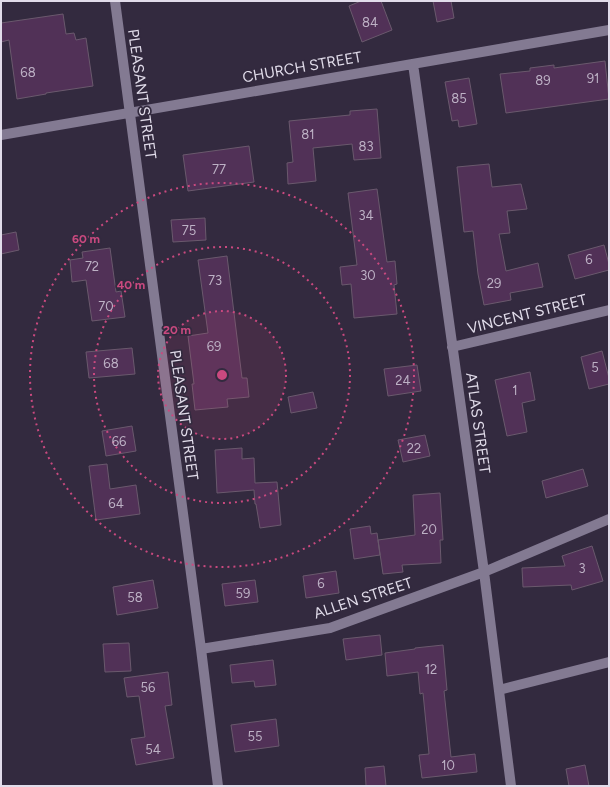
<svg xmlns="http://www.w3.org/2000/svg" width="610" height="787" font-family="Figtree,sans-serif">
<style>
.building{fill:#513157;stroke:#6a596d}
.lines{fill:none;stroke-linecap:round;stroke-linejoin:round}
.minor{stroke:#837a92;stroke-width:10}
.ring{fill:none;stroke:#ca497f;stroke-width:2;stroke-dasharray:2 4}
.labels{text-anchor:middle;stroke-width:3.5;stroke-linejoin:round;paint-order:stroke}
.number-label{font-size:13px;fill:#bdb1c5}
.street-label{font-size:15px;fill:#e1dcea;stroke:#332a3f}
.centre{fill:#ca497f;stroke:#332a3f;stroke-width:2}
.ring-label{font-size:12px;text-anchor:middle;font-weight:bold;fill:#ca497f;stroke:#332a3f;stroke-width:3.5;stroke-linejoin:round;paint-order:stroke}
</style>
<rect width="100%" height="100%" fill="#332a3f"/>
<path class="building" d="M361 1H381L392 30 362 42 349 6Z
M433 1H451L454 18 437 22Z
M63 14 66 34 74 33 76 40 86 38 93 86 46 93V94L17 99 9 40 1 42V23Z
M605 61 609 99 506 113 500 74 530 71V68L554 65V68Z
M469 78 477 124 459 127 458 120 452 121 445 82Z
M377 109 381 158 354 160 352 144 313 148 316 181 288 184 287 163 293 162 289 121 350 115V111Z
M249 146 254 182 188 191 183 155Z
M489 164 492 187 521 184 527 209 507 211 510 233 499 234 506 271 538 263 543 287 510 293 511 300 484 305 478 274 473 231 464 232 457 167Z
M377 189 387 262 395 261 397 284 394 285 397 314 354 318 351 284 342 285 340 267 357 265 348 193Z
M205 218 206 240 173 242 171 220Z
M16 232 19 250 1 254V235Z
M604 245 609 264V270L575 279 568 255Z
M110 248 116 292 121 291 125 317 92 321 86 280 72 282 70 260 83 258 82 252Z
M227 256 242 378H247L249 397 227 399 228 407 195 410 192 384H194L188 336 208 333 198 260Z
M132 348 135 374 89 378 86 352Z
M602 351 609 378V384L589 389 581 357Z
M417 365 421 391 388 396 384 369Z
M530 372 535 400 522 403 527 432 507 436 495 380Z
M313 392 317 408 291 413 288 397Z
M132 426 136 451 106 456 102 431Z
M425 435 430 456 403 462 398 440Z
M242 448V459L254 458 255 483 277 482 281 525 260 528 256 504H255L254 490 217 493 215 450Z
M107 464 110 489 136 485 140 514 96 520 89 466Z
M583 469 588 486 546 498 542 481Z
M440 493 443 540H440L441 563 402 565 403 572 383 574 378 540 415 535 413 495Z
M370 526 371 534 377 533 380 555 354 559 350 529Z
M592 546 603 581 572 590 571 585 523 587 522 568 565 566 562 556Z
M336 571 339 593 306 598 303 576Z
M153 580 158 608 117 615 113 587Z
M255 580 258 602 225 606 222 584Z
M380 635 382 655 346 660 343 639Z
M129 643 131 671 105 672 103 644Z
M443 645 447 690 444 691 451 757 475 754 477 772 422 778 419 755 429 754 423 693 420 694 418 672 387 676 385 653 415 649V648Z
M273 660 276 685 255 687 254 681 232 683 230 665Z
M168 672 172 705 165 706 174 758 136 765 131 739 145 737 139 696 127 697 124 678Z
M276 719 279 746 235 752 231 725Z
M585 765 589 786H569L566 769Z
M384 766 386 786H366L365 768Z"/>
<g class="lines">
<path class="minor" d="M115 1 201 649 218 786
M413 64 484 572 511 786
M1 135 609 30
M452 347 609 310
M201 649 330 628 484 572 609 519
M499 690 609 662"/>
</g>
<circle cx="222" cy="375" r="64" fill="#ca497f" fill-opacity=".12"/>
<g class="ring">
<circle cx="222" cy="375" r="64"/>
<circle cx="222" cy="375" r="128"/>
<circle cx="222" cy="375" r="192"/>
</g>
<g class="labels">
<g class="number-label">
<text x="370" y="27">84</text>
<text x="28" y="77">68</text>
<text x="593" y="83">91</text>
<text x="543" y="85">89</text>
<text x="459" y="103">85</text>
<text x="308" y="139">81</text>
<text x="366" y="151">83</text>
<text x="219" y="174">77</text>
<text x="366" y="220">34</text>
<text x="189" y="235">75</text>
<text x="589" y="264">6</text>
<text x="92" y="271">72</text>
<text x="368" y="280">30</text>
<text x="215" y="285">73</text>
<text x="494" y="288">29</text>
<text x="106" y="311">70</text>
<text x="214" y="351">69</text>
<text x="111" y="368">68</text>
<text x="595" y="372">5</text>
<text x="403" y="385">24</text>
<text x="515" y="395">1</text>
<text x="119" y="446">66</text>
<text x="414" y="453">22</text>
<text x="116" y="508">64</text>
<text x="429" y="534">20</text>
<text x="582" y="573">3</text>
<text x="321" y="588">6</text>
<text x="243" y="598">59</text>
<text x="135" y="602">58</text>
<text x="431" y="674">12</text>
<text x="148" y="692">56</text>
<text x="255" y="741">55</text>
<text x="153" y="754">54</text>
<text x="448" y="770">10</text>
</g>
<g class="street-label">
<text transform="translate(302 67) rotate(-10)" y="5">CHURCH STREET</text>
<text transform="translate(142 94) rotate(82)" y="5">PLEASANT STREET</text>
<text transform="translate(527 314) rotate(-14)" y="5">VINCENT STREET</text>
<text transform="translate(184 415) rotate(82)" y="5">PLEASANT STREET</text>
<text transform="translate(478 423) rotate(82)" y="5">ATLAS STREET</text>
<text transform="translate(363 598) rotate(-18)" y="5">ALLEN STREET</text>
</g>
</g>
<circle cx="222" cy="375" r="6" class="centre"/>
<g class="ring-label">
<text x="86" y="243">60 m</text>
<text x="131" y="289">40 m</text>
<text x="177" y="334">20 m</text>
</g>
<rect width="610" height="787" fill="none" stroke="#e1dcea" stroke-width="4"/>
</svg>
